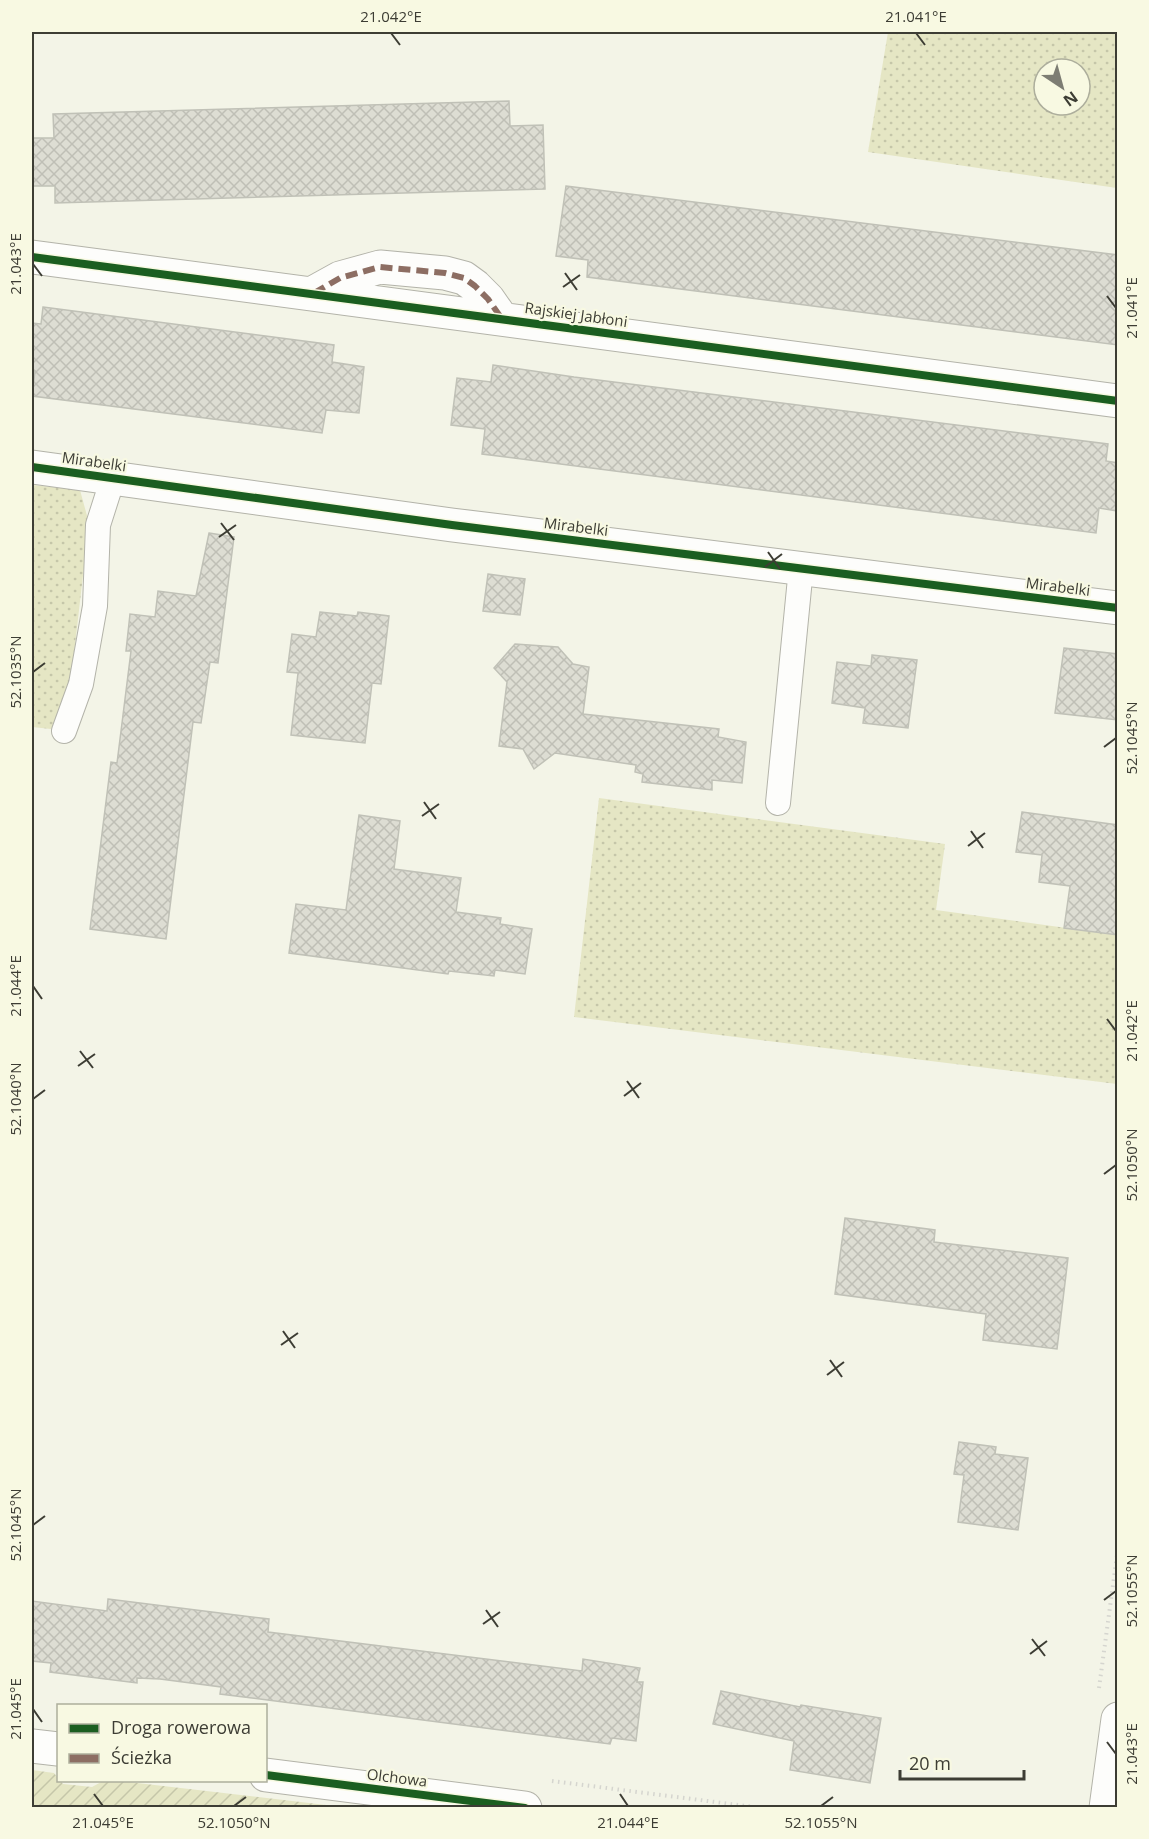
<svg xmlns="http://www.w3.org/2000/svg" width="1149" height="1839" font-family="'Open Sans',sans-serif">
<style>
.grass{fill:url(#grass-dots);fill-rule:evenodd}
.garden{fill:url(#garden-furrows)}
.building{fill:url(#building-cross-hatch);stroke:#c0c1b7;stroke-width:1.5}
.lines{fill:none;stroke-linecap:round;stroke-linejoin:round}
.lane-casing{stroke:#b3b3a9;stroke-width:26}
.street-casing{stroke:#b3b3a9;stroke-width:35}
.path{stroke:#d5d5cf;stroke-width:4;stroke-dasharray:1.5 4.5;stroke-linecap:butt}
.lane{stroke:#fdfdfb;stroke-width:24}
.street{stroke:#fdfdfb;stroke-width:33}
.quiet{stroke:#8d6e63;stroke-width:6;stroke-dasharray:12 6;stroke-linecap:butt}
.cycleway-casing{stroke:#f8f9e2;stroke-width:11}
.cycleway{stroke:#1b5e20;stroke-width:8}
.ticks{fill:none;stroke:#3d3d34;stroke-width:2}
.labels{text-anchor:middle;stroke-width:4.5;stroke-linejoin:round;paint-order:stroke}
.street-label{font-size:15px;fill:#3d3d34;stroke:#f8f9e2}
.neatline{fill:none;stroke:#3d3d34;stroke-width:2}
.ticks-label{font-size:15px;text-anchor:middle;fill:#3d3d34}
</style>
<defs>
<pattern id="grass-dots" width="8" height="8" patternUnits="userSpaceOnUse" patternTransform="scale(1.5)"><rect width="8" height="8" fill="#e5e6c4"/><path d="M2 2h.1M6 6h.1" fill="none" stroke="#c5c6a9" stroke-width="1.8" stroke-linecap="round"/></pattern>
<pattern id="garden-furrows" width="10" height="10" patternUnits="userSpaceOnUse" patternTransform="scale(1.5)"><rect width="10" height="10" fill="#e5e6c4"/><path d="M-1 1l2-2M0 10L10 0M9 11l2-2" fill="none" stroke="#c5c6a9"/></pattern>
<pattern id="building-cross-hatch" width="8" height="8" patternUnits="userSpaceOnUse" patternTransform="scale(1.5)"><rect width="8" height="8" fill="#ddddd3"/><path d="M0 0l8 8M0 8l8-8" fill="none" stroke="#bfbfb6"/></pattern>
</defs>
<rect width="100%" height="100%" fill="#f3f4e7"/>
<path class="grass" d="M888 32H1117V188L868 152ZM1044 69H1080V105H1044Z
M32 485 80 490 89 523 69 697 51 729 32 727Z
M599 798 945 844 936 910 1117 935V1084L574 1017Z"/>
<path class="garden" d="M32 1770 54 1773 63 1784 92 1787 103 1781H120L343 1807H32Z"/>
<path class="building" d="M509 101 510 126 543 125 545 189 55 203V186H32V138H54L53 114Z
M566 186 1118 255V345L587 277 588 260 556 256Z
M43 307 334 345 332 362 364 367 359 413 326 410 322 433 32 396 35 371H32V323L41 324Z
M493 365 574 377 1108 444 1106 461 1118 463V511L1099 508 1096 533 482 454 485 429 451 425 457 378 491 382Z
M209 533 234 537 218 663 210 662 201 723 193 722 166 939 90 929 111 762 117 763 131 651H126L130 614 155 617 158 591 196 596Z
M488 574 525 579 520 615 483 611Z
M320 612 357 616 358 612 389 616 381 684 372 683 365 743 291 735 298 673 287 672 292 634 316 637Z
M515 644 558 647 573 664 589 667 583 714 719 729 718 737 746 742 742 783 712 780V790L642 782 643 774 635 772 636 765 555 753 534 769 523 749 499 746 507 682 494 668Z
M1064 648 1118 654V720L1055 713Z
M872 655 917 660 908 728 863 723 865 708 832 703 837 662 871 666Z
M1022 812 1118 825V935L1064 928 1070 886 1039 882 1042 855 1016 852Z
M359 815 400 821 394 869 461 878 456 912 501 918 500 924 532 929 525 974 495 970 494 976 449 971 448 974 289 953 296 904 346 910Z
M845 1218 935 1230 934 1242 1068 1258 1057 1349 983 1340 986 1314 835 1294Z
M959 1442 996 1447 995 1454 1028 1458 1018 1530 958 1522 964 1475 954 1474Z
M108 1599 269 1619 268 1632 582 1671 583 1659 640 1668 637 1682H643L636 1741 612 1738 610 1744 220 1694 221 1687 160 1679 137 1678V1683L50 1672 51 1663 32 1661V1601L107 1611Z
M721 1691 800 1707 801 1705 881 1718 870 1783 790 1770 794 1741 713 1724Z"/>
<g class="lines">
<defs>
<path id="lane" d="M64 731 81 684 95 606 98 525 113 478
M778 803 801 568"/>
<path id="street" d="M32 257 1118 401
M311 294 340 278 380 267 445 273 464 278 475 286 488 299 502 319
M32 467 452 525 1118 608
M32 1746 58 1749
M266 1775 525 1808
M1106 1808 1118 1719"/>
</defs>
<use href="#lane" class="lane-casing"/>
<use href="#street" class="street-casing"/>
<path class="path" d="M1099 1688 1118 1548
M552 1781 762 1808"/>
<use href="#lane" class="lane"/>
<use href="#street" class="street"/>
<path class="quiet" d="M314 293 340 278 380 267 445 273 464 278 475 286 488 299 502 319"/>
<defs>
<path id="cycleway" d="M32 257 1118 401
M32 467 452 525 1118 608
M266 1775 525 1808"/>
</defs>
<use href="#cycleway" class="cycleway-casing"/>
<use href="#cycleway" class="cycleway"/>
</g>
<path class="ticks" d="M391 33 400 45M916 33 925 45M33 264 42 276M565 273 577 290M563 287 580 275M1107 296 1116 308M221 523 234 540M219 537 236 525M768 552 780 569M765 567 782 554M33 672 45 663M1104 747 1116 738M424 802 436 819M422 816 439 804M971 831 983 848M968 846 985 833M33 986 42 999M1107 1019 1116 1031M80 1051 93 1068M78 1066 95 1054M627 1081 639 1098M624 1096 641 1083M33 1099 45 1090M1104 1174 1116 1165M283 1331 295 1348M281 1345 298 1333M830 1360 842 1377M827 1375 844 1362M33 1525 45 1516M1104 1600 1116 1591M486 1610 498 1627M483 1624 500 1612M1032 1639 1045 1656M1030 1654 1047 1641M33 1709 42 1722M1107 1742 1116 1754M94 1794 103 1806M620 1794 628 1806M234 1806 246 1797M821 1806 833 1797"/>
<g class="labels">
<g class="street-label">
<text transform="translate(576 315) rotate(8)" y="5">Rajskiej Jabłoni</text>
<text transform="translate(94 462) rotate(8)" y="5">Mirabelki</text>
<text transform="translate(576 527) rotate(7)" y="5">Mirabelki</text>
<text transform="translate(1058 587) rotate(7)" y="5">Mirabelki</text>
<text transform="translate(397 1778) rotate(7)" y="5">Olchowa</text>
</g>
</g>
<rect width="1149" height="1839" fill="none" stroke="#f8f9e2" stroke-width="66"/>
<rect x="57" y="1704" width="210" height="78" fill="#f8f9e2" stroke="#adae9c" stroke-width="1.5"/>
<rect x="69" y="1724" width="30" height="9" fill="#1b5e20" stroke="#adae9c" stroke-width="1.5"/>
<text x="111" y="1734" font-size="18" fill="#3d3d34">Droga rowerowa</text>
<rect x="69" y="1754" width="30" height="9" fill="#8d6e63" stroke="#adae9c" stroke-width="1.5"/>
<text x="111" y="1764" font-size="18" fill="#3d3d34">Ścieżka</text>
<g transform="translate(1062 87) rotate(144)"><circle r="28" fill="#f8f9e2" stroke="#adae9c" stroke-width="1.5"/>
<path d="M0-4.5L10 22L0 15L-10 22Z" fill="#7d7d73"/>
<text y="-9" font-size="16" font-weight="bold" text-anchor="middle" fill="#3d3d34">N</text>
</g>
<path d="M900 1770v9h124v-9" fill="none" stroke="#3d3d34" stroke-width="3"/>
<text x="909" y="1770" font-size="18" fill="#3d3d34" stroke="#f8f9e2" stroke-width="4.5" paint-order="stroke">20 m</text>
<rect x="33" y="33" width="1083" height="1773" class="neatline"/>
<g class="ticks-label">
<text x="391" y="22">21.042°E</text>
<text x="916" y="22">21.041°E</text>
<text transform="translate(16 264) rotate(-90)" y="5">21.043°E</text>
<text transform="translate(1132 308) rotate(-90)" y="5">21.041°E</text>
<text transform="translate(16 672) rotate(-90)" y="5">52.1035°N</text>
<text transform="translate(1132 738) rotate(-90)" y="5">52.1045°N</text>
<text transform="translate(16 986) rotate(-90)" y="5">21.044°E</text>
<text transform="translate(1132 1031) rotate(-90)" y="5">21.042°E</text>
<text transform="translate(16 1099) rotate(-90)" y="5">52.1040°N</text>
<text transform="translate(1132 1165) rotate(-90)" y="5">52.1050°N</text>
<text transform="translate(16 1525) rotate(-90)" y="5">52.1045°N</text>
<text transform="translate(1132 1591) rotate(-90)" y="5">52.1055°N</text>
<text transform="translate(16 1709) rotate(-90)" y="5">21.045°E</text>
<text transform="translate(1132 1754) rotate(-90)" y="5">21.043°E</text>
<text x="103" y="1828">21.045°E</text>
<text x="234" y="1828">52.1050°N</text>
<text x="628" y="1828">21.044°E</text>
<text x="821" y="1828">52.1055°N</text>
</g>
</svg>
